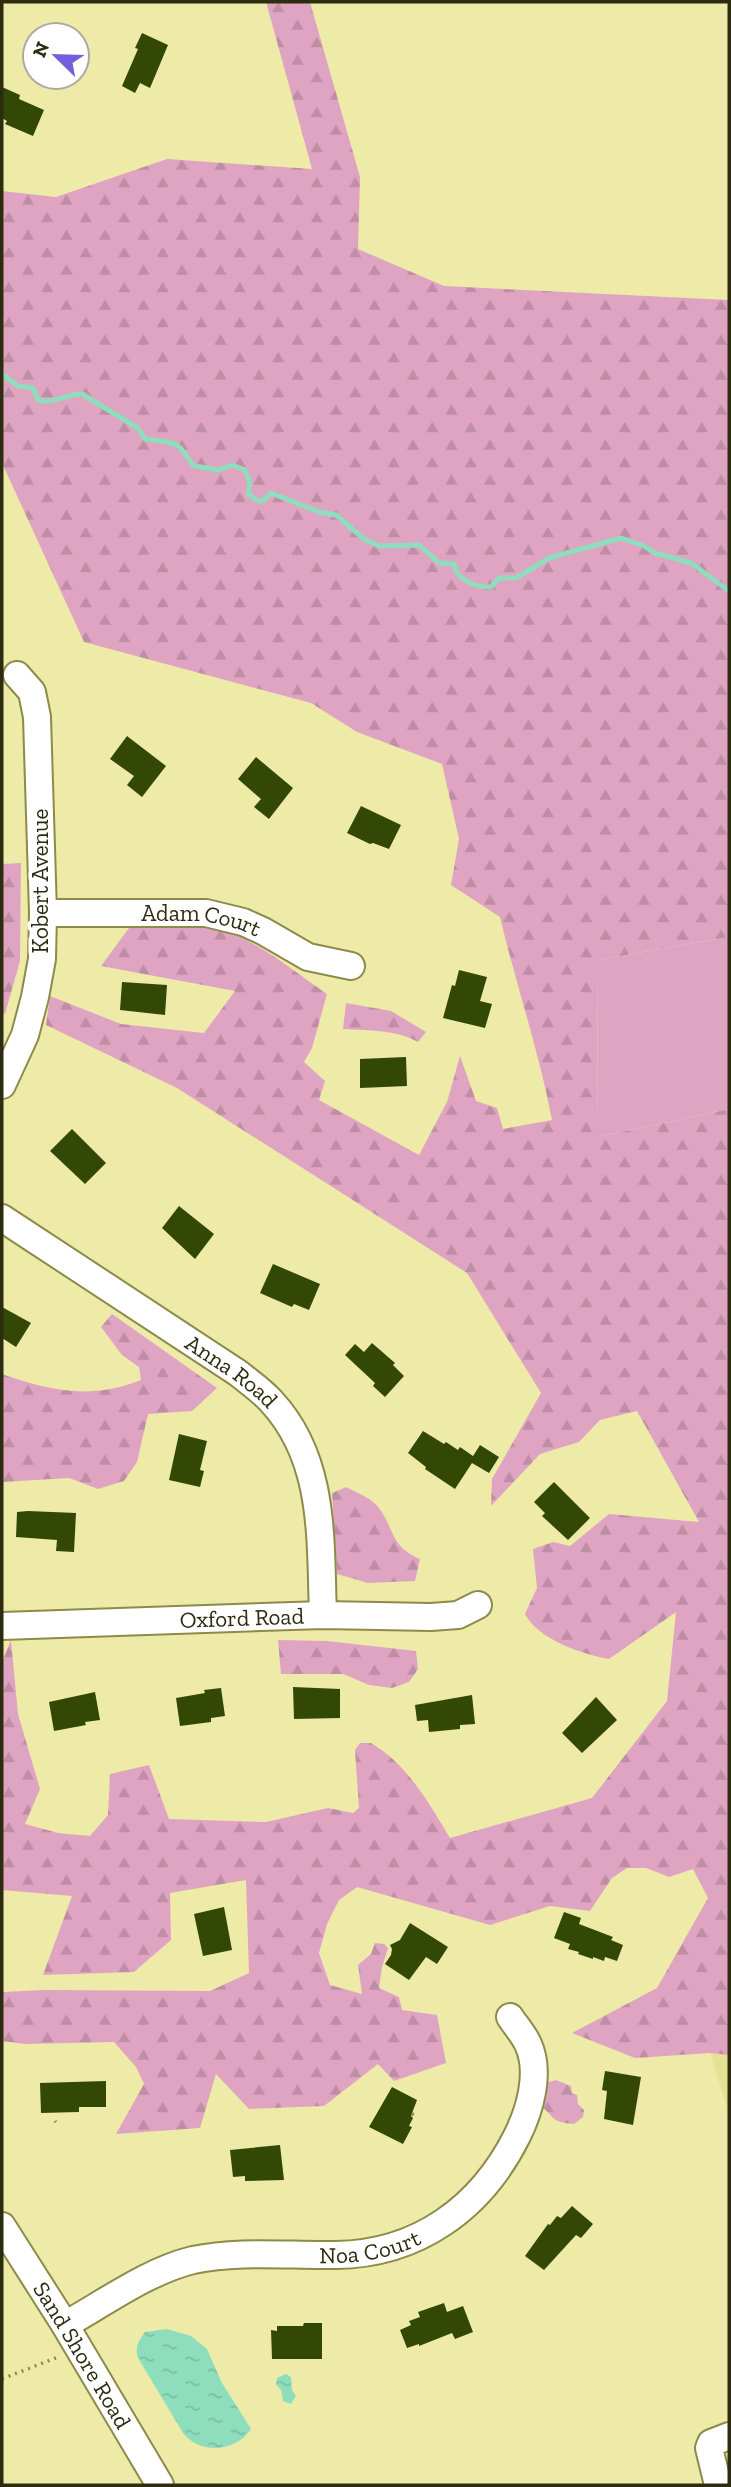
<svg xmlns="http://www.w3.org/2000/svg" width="731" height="2487" font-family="'Zilla Slab',serif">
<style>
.built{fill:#e5e296}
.grass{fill:#e0a4c3}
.forest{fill:url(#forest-firs)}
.water{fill:url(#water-ripples)}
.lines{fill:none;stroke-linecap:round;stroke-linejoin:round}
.stream{stroke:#8eddbd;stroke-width:5}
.building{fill:#334805}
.minor-casing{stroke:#8d8a4a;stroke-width:30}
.path{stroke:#8c8a5b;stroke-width:3.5;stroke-dasharray:2 5;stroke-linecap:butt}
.minor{stroke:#fff;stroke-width:26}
.labels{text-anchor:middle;stroke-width:7;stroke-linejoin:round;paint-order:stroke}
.street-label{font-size:23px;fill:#2d2c11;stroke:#fff}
</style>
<defs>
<pattern id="forest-firs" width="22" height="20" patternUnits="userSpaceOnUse" patternTransform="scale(1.75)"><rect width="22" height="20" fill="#e0a4c3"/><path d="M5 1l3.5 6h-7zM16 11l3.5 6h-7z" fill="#c08da6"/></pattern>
<pattern id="water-ripples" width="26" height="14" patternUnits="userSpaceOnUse" patternTransform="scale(1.75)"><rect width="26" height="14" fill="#8eddbd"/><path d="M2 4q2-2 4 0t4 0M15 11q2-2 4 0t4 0" fill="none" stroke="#7bbea1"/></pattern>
</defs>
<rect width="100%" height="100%" fill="#edeba7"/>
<path class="built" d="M710 2053 729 2055V2113Z"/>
<path class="grass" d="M729 937V1109L597 1137 598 960Z"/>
<path class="forest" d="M266 2H310L360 177 358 249 444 286 729 300V937L598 960 597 1137 729 1109V2055L710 2053 635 2058 572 2033 657 1988 708 1898 693 1869 669 1877 646 1868H627L612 1878 590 1911 550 1906 490 1925 357 1887 339 1900 327 1924 319 1953 330 1985 362 1994 358 1965 371 1954 375 1943 384 1944 388 1948 382 1967 379 1988 399 1997 402 2010 437 2015 446 2063 394 2081 378 2064 324 2106 249 2109 216 2074 200 2128 116 2134 144 2084 136 2067 114 2042 25 2044 2 2041V1992L45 1990 210 1991 249 1973 246 1880 170 1893 171 1940 134 1972 43 1975 72 1896 2 1890V1662L11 1640 18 1714 40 1789 25 1824 58 1833 90 1836 108 1815 110 1774 149 1765 169 1819 266 1822 328 1808 353 1813 359 1808 355 1750 360 1743H371C407 1764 429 1803 450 1838L592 1798 667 1701 676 1612 609 1659C582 1654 539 1640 525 1614L537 1588 533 1549 553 1542 570 1546 609 1514 699 1522 637 1411 600 1420 579 1442 540 1454 491 1506 492 1479 541 1393 467 1273 177 1088 46 1025 50 996 121 1024 204 1033 235 991 101 966 132 924C160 923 191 921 219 929 259 941 293 971 327 994L312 1048 304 1062 325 1081 319 1100 419 1155 447 1102 460 1056 476 1101 497 1108 503 1129 552 1120C539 1051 516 985 500 917L451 885 459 839 442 764 357 732 311 703 84 642 2 463V191L56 197 167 159 312 169Z
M21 863 20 961 5 1014 2 1012V864Z
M346 1003 391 1011 426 1032 418 1042C395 1029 369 1031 343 1029Z
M112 1314 217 1388 192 1411 148 1414 137 1462 124 1481 98 1489 69 1478 2 1482V1374C51 1391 90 1400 141 1380L139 1367 122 1355 101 1327Z
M346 1487C356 1492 373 1499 379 1508 395 1530 390 1546 420 1559L415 1581 368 1583 337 1574 332 1493Z
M278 1640 327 1641 416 1651 418 1669 409 1682 392 1688 369 1685 343 1674H281Z
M556 2080 571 2086 572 2093 577 2095 578 2104 584 2110 583 2117 574 2124C550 2122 556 2118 541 2106L546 2083Z"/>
<path class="water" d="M167 2329 191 2336 207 2349 222 2383 251 2429C236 2452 200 2455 183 2433L138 2358C135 2347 138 2341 145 2332Z
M286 2374 291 2377 292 2390 296 2396 291 2404 283 2401 281 2390 276 2384 277 2378Z"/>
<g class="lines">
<path class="stream" d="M2 374 18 386 33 388 38 400C56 404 65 394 82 394L138 428 145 439C156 441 171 440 179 447 185 452 189 461 194 466L219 470 232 465 245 470 250 482 248 494 258 501H263L271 493 319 512 336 515 364 539 379 546 419 545 439 563 454 564C457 581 476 587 491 587L499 578H516L549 558 621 538 644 546 655 553 691 563 729 591"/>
</g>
<path class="building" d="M142 33 168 45 150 88 140 83 135 93 122 86 138 49 135 48Z
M2 87 20 95 19 99 44 110 33 136 5 124 7 121 2 118Z
M127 736 166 766 142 797 127 785 134 776 110 759Z
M256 757 293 788 269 819 254 807 261 799 238 779Z
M361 806 401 825 389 849 373 843 370 844 347 833Z
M459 970 487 977 480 1001 492 1004 485 1028 443 1018 452 985 455 986Z
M122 982 167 985 165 1015 120 1010Z
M406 1057 407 1086 360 1088V1059Z
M72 1129 106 1163 85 1184 50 1151Z
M179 1206 214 1234 195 1259 162 1228Z
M273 1264 320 1284 309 1310 294 1304 292 1307 260 1293Z
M2 1307 31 1323 16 1347 2 1338Z
M372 1343 395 1363 393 1365 404 1376 385 1397 373 1386 375 1383 345 1355 355 1344 364 1352Z
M423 1431 444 1444 446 1442 458 1450 460 1447 473 1456 480 1445 499 1457 489 1473 472 1463 455 1489 425 1469 426 1467 408 1453Z
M179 1434 207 1441 200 1470 204 1471 200 1487 169 1480Z
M554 1482 590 1518 568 1540 542 1516 545 1513 534 1502Z
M28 1511 76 1513 74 1552 56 1551 57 1540 16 1537 17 1512Z
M293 1687 340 1689V1718L294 1719Z
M221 1688 225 1716 211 1718V1722L180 1726 176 1698 205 1693 204 1690Z
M95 1692 100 1720 85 1722 86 1725 54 1731 49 1702Z
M472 1695 475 1724 460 1725V1729L429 1732 428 1720 417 1721 415 1705Z
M596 1697 617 1720 582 1753 562 1733Z
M224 1907 232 1950 203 1956 194 1914Z
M564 1912 581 1918 579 1924 613 1937 611 1940 623 1945 617 1961 605 1957 604 1961 593 1957V1959L578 1954 579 1952 568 1949 570 1944 554 1938Z
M410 1923 448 1947 437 1964 426 1957 409 1980 385 1964 391 1955 392 1949 390 1945 400 1940Z
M605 2071 641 2077 633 2125 604 2119 607 2091 602 2090Z
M106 2081V2107H79V2112L41 2113 40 2083Z
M392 2087 417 2100 411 2116 413 2118 409 2126 412 2127 403 2144 369 2127Z
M280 2145 284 2180 245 2181V2176L233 2177 230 2150Z
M572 2206 593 2224 581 2238 576 2235 544 2270 525 2256 548 2224 550 2225 557 2216 561 2218Z
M444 2303 447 2312 463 2306 473 2332 455 2339 452 2333 419 2346V2344L407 2348 400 2330 411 2325 409 2321 420 2317 418 2312Z
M304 2323H322V2359H272L271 2330 277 2331V2326H303Z"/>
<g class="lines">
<defs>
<g id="minor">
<path id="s1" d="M43 913H206L243 922 263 931 308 957 351 966"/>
<path d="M2 1085 25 1035 35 997 42 959 43 913 37 717 32 692 17 675"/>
<path id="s2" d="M2 1218 238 1373C249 1382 261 1390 271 1401 326 1460 320 1540 323 1615"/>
<path id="s3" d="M2 1626 323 1615 431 1617 458 1615 478 1605"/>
<path id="s4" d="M2 2226 65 2325 160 2485"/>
<path id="s5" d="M65 2325C106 2302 148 2271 193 2260 241 2250 288 2256 336 2255 418 2254 481 2208 517 2136 530 2110 541 2072 528 2044 524 2035 516 2026 510 2017"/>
<path d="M718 2485 709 2448 711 2443 729 2436"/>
</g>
</defs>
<use href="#minor" class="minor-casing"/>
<path class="path" d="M412 2114 415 2115
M55 2121 56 2122
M2 2379 58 2357"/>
<use href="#minor" class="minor"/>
</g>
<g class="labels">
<g class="street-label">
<text transform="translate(40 881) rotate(-90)" y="8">Kobert Avenue</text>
<text dy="8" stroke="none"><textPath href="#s1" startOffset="159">Adam Court</textPath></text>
<text dy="8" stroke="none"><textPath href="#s2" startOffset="276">Anna Road</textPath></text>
<text dy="8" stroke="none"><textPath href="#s3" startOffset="240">Oxford Road</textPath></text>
<text dy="8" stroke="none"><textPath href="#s5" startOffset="322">Noa Court</textPath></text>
<text dy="8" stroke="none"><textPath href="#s4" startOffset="152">Sand Shore Road</textPath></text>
</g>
</g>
<rect width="731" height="2487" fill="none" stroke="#2d2c11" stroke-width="7"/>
<g transform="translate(56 56) rotate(293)"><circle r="33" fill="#ffffff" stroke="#ababa0" stroke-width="2"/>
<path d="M0-5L12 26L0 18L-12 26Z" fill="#7360db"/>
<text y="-10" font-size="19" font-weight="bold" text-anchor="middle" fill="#2d2c11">N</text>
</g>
</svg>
